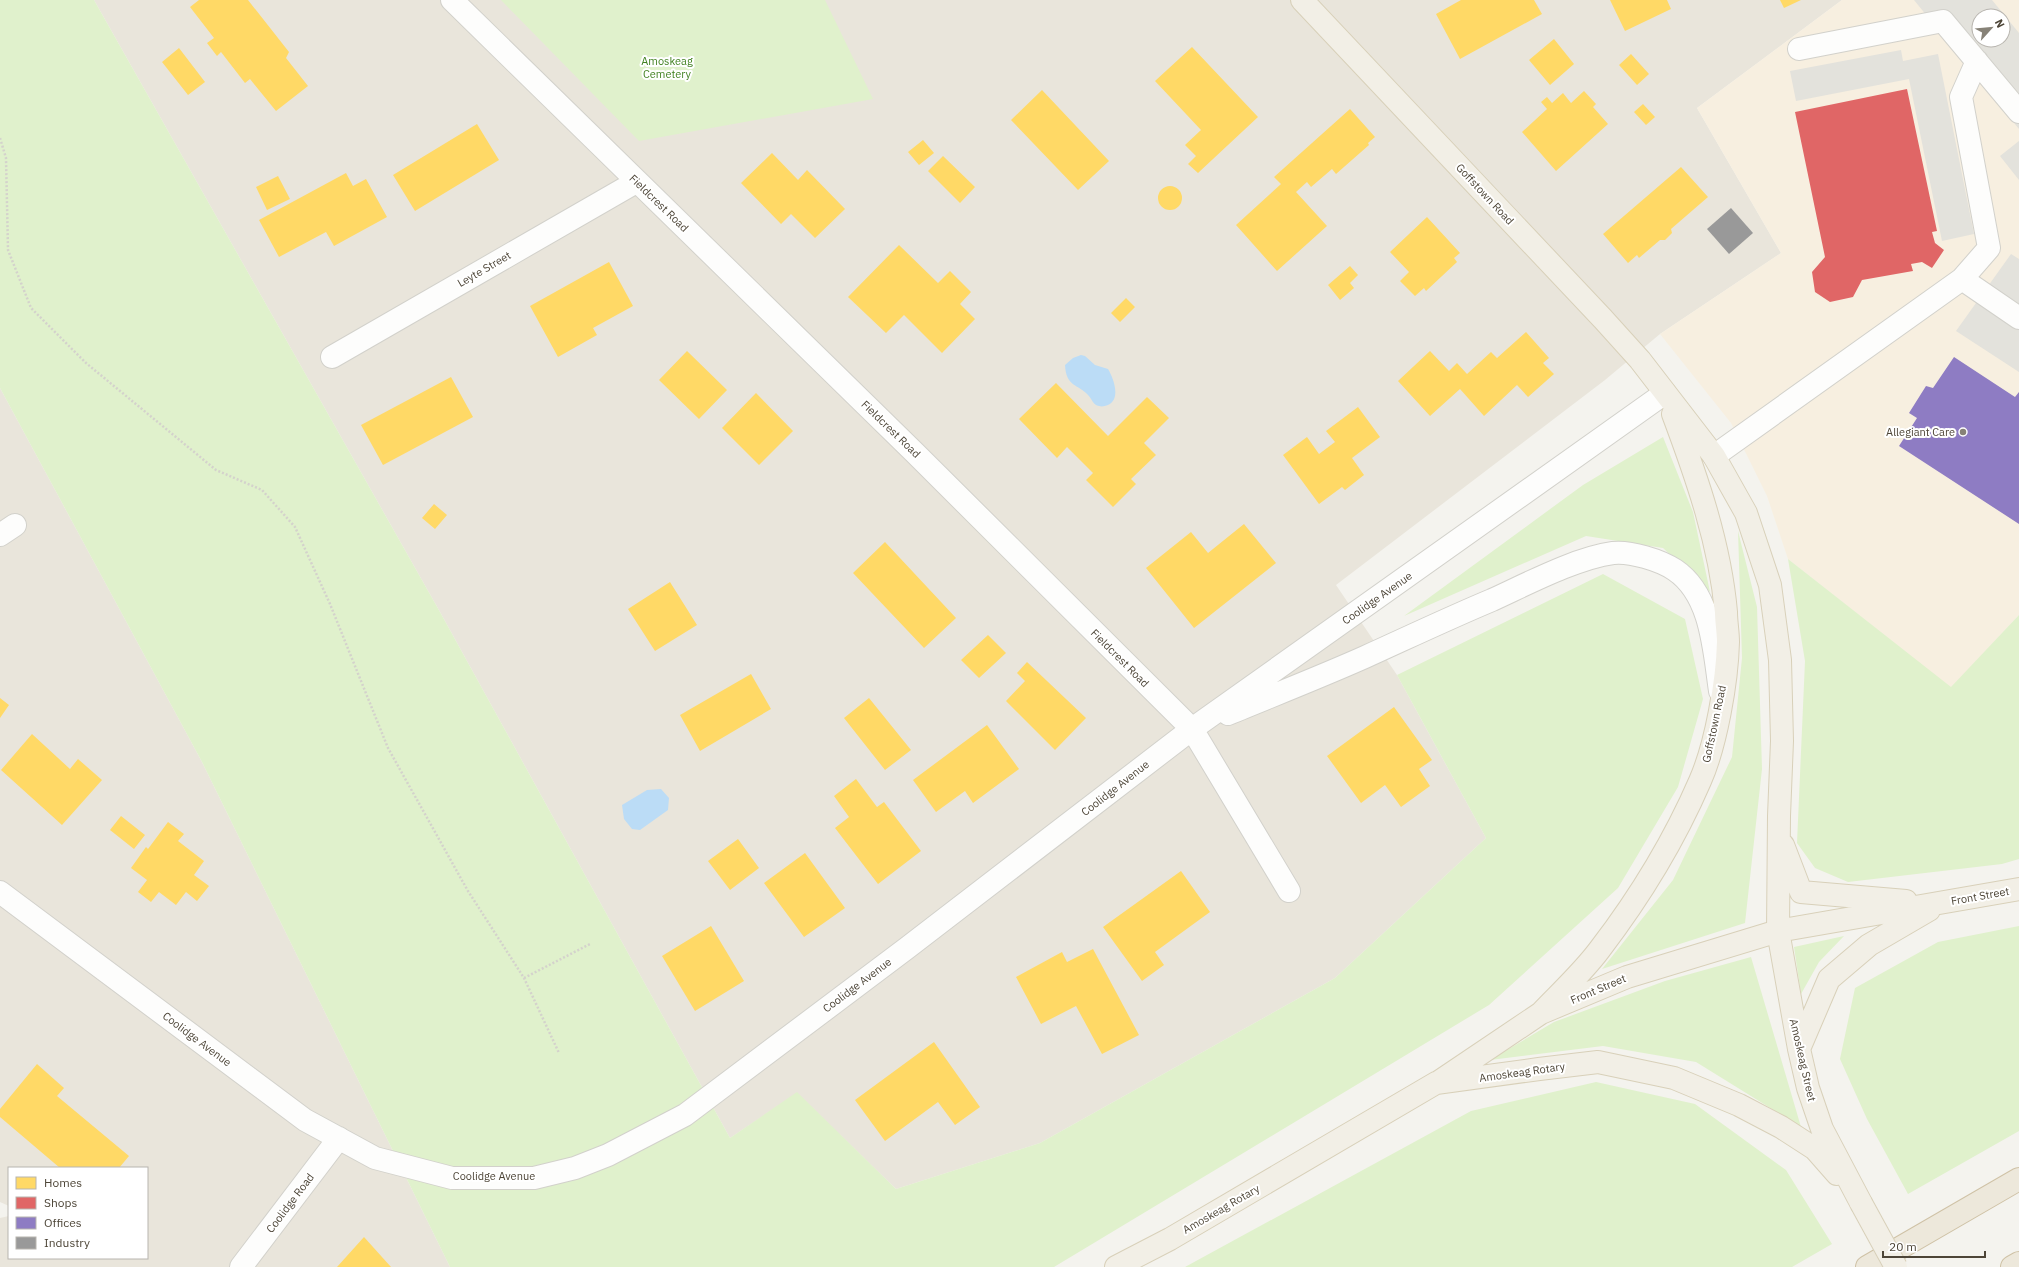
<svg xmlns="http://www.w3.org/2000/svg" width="2019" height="1267" font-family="'IBM Plex Sans',sans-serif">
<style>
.residential{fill:#e9e5db}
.commercial{fill:#f7efe0;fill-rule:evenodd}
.green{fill:#e0f1cc}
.parking{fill:#e3e2dc;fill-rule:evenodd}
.water{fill:#bbdcf6}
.homes{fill:#ffd966}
.shops{fill:#e06666}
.offices{fill:#8e7cc3}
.industry{fill:#999}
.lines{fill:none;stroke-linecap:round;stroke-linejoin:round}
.minor-casing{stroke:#d2d1cb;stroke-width:24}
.major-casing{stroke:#d8d0b9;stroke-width:24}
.highway-casing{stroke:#cfc2a6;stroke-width:24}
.path{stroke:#d4d2cc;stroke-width:2.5;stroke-dasharray:2 2;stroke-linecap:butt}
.minor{stroke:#fdfdfc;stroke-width:22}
.major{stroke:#f2efe6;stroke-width:22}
.highway{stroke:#ede8db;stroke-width:22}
.major-bridge-casing{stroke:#d8d0b9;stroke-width:24;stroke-linecap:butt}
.major-bridge{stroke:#f2efe6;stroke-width:22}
.poi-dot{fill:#878277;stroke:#fff;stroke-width:1.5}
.labels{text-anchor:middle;stroke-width:4;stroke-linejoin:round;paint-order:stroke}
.park-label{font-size:11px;fill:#418121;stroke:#fff}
.street-label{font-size:11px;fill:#4d4537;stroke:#fff}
.poi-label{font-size:11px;fill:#4d4537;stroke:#fff;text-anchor:end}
</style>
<rect width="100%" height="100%" fill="#f4f3ee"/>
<path class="residential" d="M94 0H1842L1697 108 1781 253 1660 334 1605 380 1336 585 1397 675 1486 838 1335 978 1040 1143 896 1189 797 1093 730 1138 440 612Z
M0 388 202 762 450 1267H0V1218L9 1216V1258H147V1168H9V1206L0 1202Z"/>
<path class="commercial" d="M1842 0H2019V615L1951 688 1788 559 1767 496 1731 423 1660 334 1781 253 1697 108ZM1979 16H2003V40H1979Z"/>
<path class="green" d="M0 0H94L440 612 730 1138 797 1092 896 1189 1040 1143 1335 978 1486 838 1397 675 1603 574 1685 619 1703 699 1678 787 1618 888 1489 1005 1054 1267H450L202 762 0 388Z
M501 0H825L873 99 639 141Z
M1663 437 1693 512 1710 592 1663 548 1586 536 1404 616 1583 485Z
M1738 531 1757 607 1762 769 1745 923 1602 969 1673 880 1732 757 1742 658Z
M1788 559 1951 687 2019 615V859L2002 864 1848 882 1815 868 1797 843 1805 661Z
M2019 926V1131L1908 1194 1867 1119 1840 1059 1855 988 1938 942Z
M1844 936 1819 962 1801 994 1794 947Z
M1751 957 1801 1127 1696 1062 1603 1046 1490 1060 1554 1022 1665 981Z
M1596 1082 1695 1104 1786 1170 1832 1244 1792 1267H1185L1471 1111Z"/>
<path class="parking" d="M1914 0H1992L2019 33V129ZM1979 16H2003V40H1979Z
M1901 50 1903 61 1938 54 1974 234 1942 241 1909 79 1796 101 1790 71Z
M2019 141V180L2000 156Z
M2011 254 2019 259V372L1956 331Z"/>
<path class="water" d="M1081 355 1085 356 1095 365 1108 369C1114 379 1121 399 1108 405 1105 406 1102 407 1099 406 1093 405 1092 399 1088 395 1078 384 1066 387 1065 365L1073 358Z
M661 789 669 798 668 810 640 830 632 829 624 819 622 805 647 790Z"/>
<path class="homes" d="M199 0H248L289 52 286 58 308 86 276 111 250 79 245 83 221 52 217 56 207 43 214 38 190 7Z
M1461 0H1534L1542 14 1460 59 1436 14Z
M1610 0H1667L1671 9 1625 31Z
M1780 0H1801L1784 8Z
M1554 39 1574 64 1550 85 1529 60Z
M1192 47 1258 117 1198 173 1188 164 1196 156 1185 145 1201 130 1155 81Z
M179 48 205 82 188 95 162 62Z
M1631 54 1649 74 1637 85 1619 65Z
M1042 90 1109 161 1078 190 1011 120Z
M1584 91 1596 104 1593 107 1608 124 1556 171 1522 132 1547 109 1541 102 1547 97 1552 103 1563 93 1571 103Z
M1643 104 1655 117 1646 125 1634 112Z
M1350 109 1375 137 1368 143 1369 145 1336 174 1332 169 1311 187 1307 182 1296 192 1327 226 1277 271 1236 225 1281 184 1274 177Z
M477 124 499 160 415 211 393 175Z
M923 140 934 153 919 165 908 152Z
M772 153 798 180 807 170 845 209 815 238 791 214 781 224 741 183Z
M943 156 975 187 960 203 928 171Z
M1681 167 1708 197 1671 229 1672 233 1665 240H1660L1639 258 1637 255 1628 263 1603 234Z
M346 173 353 186 366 179 387 217 334 246 326 232 279 257 259 220Z
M278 176 290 199 267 210 256 187Z
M1158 198a12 12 0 1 1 24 0a12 12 0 1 1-24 0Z
M1427 217 1460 253 1454 258 1457 262 1426 291 1424 288 1415 296 1400 281 1409 272 1390 252Z
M899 245 938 283 950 271 971 292 960 304 975 319 942 353 904 315 886 333 848 297Z
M609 262 633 306 593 328 597 335 558 357 530 306Z
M1350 266 1358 275 1350 283 1354 288 1340 300 1328 285Z
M1126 298 1135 307 1120 322 1111 313Z
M1526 332 1549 358 1543 363 1554 374 1528 397 1517 385 1484 416 1460 389 1430 416 1398 381 1430 351 1449 371 1457 363 1467 374 1491 352 1497 358Z
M687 351 727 390 699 419 659 380Z
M451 377 473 417 383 465 361 425Z
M1056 383 1108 436 1147 397 1169 418 1144 443 1156 455 1131 479 1136 484 1113 507 1086 480 1093 473 1067 447 1057 458 1019 419Z
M756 393 793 431 759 465 722 428Z
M1358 407 1380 437 1352 458 1364 475 1345 490 1342 487 1319 504 1283 455 1307 437 1319 454 1335 442 1326 431Z
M434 504 447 515 435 529 422 518Z
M1244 524 1276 563 1194 628 1146 568 1191 532 1208 553Z
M885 542 956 618 924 648 853 573Z
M670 582 697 625 655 651 628 609Z
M988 635 1006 653 979 678 961 660Z
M1027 662 1086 718 1055 750 1006 701 1025 681 1017 673Z
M751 674 771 709 700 751 680 715Z
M0 698 9 705 0 718Z
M869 698 911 750 885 770 844 718Z
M1394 707 1432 760 1419 769 1430 786 1401 807 1385 785 1361 803 1327 756Z
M987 725 1019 769 973 803 965 791 936 812 913 780Z
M32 734 70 769 78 759 102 780 62 825 1 770Z
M856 779 877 807 884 802 921 851 878 884 835 828 849 817 834 796Z
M121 816 145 835 134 849 110 830Z
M168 822 184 834 178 841 204 861 194 875 209 886 197 901 186 892 176 905 159 892 151 902 138 892 147 880 131 868 146 847 148 849Z
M738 839 759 868 730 890 708 861Z
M805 853 845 908 804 937 764 883Z
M1181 871 1210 912 1155 952 1164 965 1142 981 1103 927Z
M711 926 744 981 695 1011 662 956Z
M1093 949 1139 1035 1102 1054 1076 1006 1041 1024 1016 977 1062 952 1067 962Z
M934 1042 980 1107 955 1125 938 1102 885 1141 855 1100Z
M37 1064 64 1088 57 1096 129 1156 119 1168H60L0 1117V1109Z
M364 1237 391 1267H337Z"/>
<path class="shops" d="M1907 89 1937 231 1932 232 1935 243 1944 250 1932 268 1922 262 1911 264 1913 271 1862 280 1853 297 1830 302 1815 292 1812 272 1825 257 1795 112Z"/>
<path class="offices" d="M1954 357 2015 397 2019 392V524L1899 446 1917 418 1909 413 1926 386 1933 388Z"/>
<path class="industry" d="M1731 208 1753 233 1729 254 1707 229Z"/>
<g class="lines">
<defs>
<path id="minor" d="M452 0 914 452 1192 729 1289 891
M1799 49 1943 21 2019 112
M1962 279 2019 318
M332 357 636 182
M1714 456 1962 279 1989 248 1961 97 1977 61
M0 535 15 525
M1228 714C1274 695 1320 677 1365 657 1407 638 1449 618 1492 600 1527 584 1576 558 1613 553 1630 551 1660 560 1675 570 1712 595 1714 651 1720 691
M0 892 305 1120 375 1158 452 1178H534L575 1168 608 1155 685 1115 907 948 1192 729 1665 393
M241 1267 339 1138"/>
<path id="major" d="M1302 0 1603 319 1640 360 1714 456 1746 513 1770 585 1780 660 1782 741 1779 816 1778 931 1799 1049 1808 1088 1822 1129 1861 1203
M1783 845 1801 892 1906 901
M1541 1013C1561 992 1583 972 1600 949 1639 898 1674 841 1700 781 1716 745 1727 682 1728 642 1728 632 1726 622 1726 612 1720 544 1697 478 1673 414
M1799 1049 1829 979 1869 945 1929 910
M1440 1081 1541 1013 1627 977 1778 931 2019 889
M1116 1267 1170 1239 1436 1083 1539 1069 1598 1062 1674 1078 1739 1105 1781 1127 1815 1149 1837 1174"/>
<path id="highway" d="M1867 1267 2019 1179
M2012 1267 2019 1263"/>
</defs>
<use href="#minor" class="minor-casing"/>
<use href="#major" class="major-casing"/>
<use href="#highway" class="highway-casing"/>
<path class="path" d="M0 138 6 158 8 250 31 308 86 363 216 470 262 490 295 527 330 604 388 748 468 891 524 978 559 1053
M524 978 590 944"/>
<use href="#minor" class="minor"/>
<use href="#major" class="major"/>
<use href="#highway" class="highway"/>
<defs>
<path id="major-bridge" d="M1861 1203 1896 1267"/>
</defs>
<use href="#major-bridge" class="major-bridge-casing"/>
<use href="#major-bridge" class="major-bridge"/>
</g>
<circle class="poi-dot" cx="1963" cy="432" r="4"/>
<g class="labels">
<g class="park-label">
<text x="667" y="65">Amoskeag<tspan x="667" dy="13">Cemetery</tspan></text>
</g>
<g class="street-label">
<text transform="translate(1485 194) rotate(47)" y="4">Goffstown Road</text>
<text transform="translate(659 203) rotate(44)" y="4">Fieldcrest Road</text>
<text transform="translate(484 269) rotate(-30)" y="4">Leyte Street</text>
<text transform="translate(891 429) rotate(44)" y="4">Fieldcrest Road</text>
<text transform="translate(1377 598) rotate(-35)" y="4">Coolidge Avenue</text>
<text transform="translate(1120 658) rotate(45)" y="4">Fieldcrest Road</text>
<text transform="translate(1714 724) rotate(-78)" y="4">Goffstown Road</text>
<text transform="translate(1115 788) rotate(-38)" y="4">Coolidge Avenue</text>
<text transform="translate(1980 896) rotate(-10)" y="4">Front Street</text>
<text transform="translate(857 985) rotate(-37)" y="4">Coolidge Avenue</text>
<text transform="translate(1598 989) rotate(-23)" y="4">Front Street</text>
<text transform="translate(197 1039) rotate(37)" y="4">Coolidge Avenue</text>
<text transform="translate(1803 1060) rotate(77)" y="4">Amoskeag Street</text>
<text transform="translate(1522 1072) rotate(-8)" y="4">Amoskeag Rotary</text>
<text x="494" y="1180">Coolidge Avenue</text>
<text transform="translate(290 1203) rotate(-53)" y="4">Coolidge Road</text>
<text transform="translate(1221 1209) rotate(-30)" y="4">Amoskeag Rotary</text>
</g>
<g class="poi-label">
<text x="1955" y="436">Allegiant Care</text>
</g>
</g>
<rect x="8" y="1167" width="140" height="92" fill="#ffffff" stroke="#b8b5af"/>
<rect x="16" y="1177" width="20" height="12" fill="#ffd966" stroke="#b8b5af"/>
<text x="44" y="1187" font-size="12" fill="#4d4537">Homes</text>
<rect x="16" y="1197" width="20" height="12" fill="#e06666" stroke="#b8b5af"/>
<text x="44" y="1207" font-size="12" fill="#4d4537">Shops</text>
<rect x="16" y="1217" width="20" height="12" fill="#8e7cc3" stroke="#b8b5af"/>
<text x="44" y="1227" font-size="12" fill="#4d4537">Offices</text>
<rect x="16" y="1237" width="20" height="12" fill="#999999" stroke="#b8b5af"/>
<text x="44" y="1247" font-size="12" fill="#4d4537">Industry</text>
<g transform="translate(1991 28) rotate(63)"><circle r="19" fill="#ffffff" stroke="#b8b5af"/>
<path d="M0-3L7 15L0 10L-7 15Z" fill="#878277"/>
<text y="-6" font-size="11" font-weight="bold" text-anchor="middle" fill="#4d4537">N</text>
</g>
<path d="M1883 1251v6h102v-6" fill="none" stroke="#4d4537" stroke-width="2"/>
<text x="1889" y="1251" font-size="12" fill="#4d4537" stroke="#ffffff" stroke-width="3" paint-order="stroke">20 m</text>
</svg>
